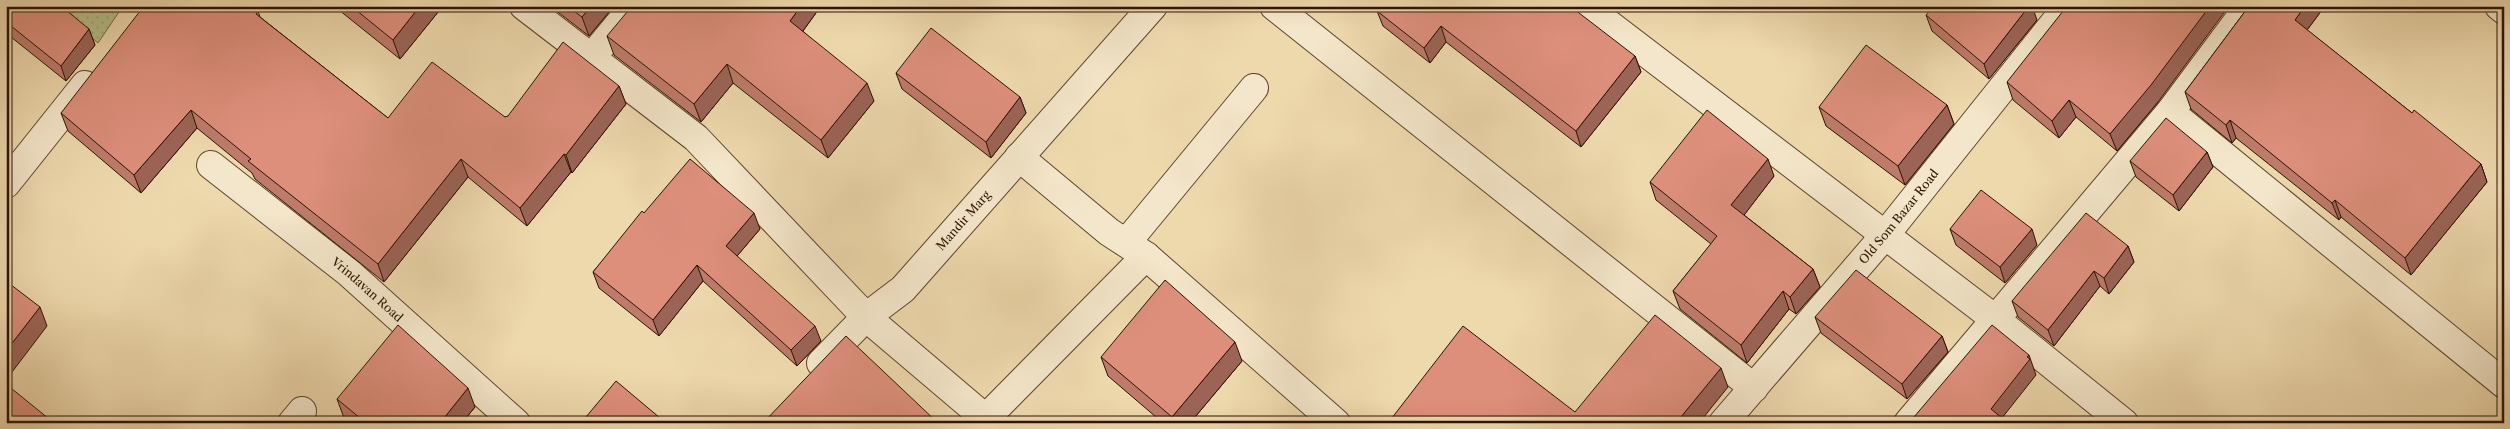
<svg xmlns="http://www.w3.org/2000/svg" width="2510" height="429" font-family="'Libre Caslon Text',serif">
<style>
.grass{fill:url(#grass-dots);stroke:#726946}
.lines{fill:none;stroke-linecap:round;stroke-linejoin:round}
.street-casing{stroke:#5c442c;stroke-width:30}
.street{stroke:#f4e6ca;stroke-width:28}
.wall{fill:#be7b6b;stroke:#2c1301}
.shaded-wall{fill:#9b6457;stroke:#2c1301}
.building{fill:#dd8f7c;stroke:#2c1301}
.labels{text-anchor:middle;stroke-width:4;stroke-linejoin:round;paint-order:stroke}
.street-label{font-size:12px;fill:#2c1301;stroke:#f4e6ca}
</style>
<defs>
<pattern id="grass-dots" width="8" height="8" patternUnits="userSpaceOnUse" patternTransform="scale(1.25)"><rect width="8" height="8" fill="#b8bf8b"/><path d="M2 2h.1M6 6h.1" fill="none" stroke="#9ea376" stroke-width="1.8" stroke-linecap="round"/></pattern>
</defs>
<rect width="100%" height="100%" fill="#eed9ad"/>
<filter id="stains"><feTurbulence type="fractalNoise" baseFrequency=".004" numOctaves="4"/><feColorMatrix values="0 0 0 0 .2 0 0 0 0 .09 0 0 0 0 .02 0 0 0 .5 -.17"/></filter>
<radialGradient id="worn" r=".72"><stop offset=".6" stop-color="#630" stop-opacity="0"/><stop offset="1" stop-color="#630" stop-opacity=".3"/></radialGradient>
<path class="grass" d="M55 6H123L98 43Z"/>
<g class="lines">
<defs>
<g id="street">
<path d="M524 6 696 138 866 317 985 418"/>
<path d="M1274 6 1754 388"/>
<path d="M1585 6 1995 319 2124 423"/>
<path d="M2499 6 2504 10"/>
<path d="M591 58 634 6"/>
<path d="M2170 112 2504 384"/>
<path d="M1019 157 1109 232 1146 256 1336 423"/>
<path id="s1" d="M211 165 349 273 516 423"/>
<path d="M6 184 85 85"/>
<path d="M1127 242 1254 88"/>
<path id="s2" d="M821 363 866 317 903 289 1153 6"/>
<path d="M292 423 302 411"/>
<path d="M981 423 1146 256"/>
<path id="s3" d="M1723 423 1885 235 2068 6"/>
<path d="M1908 423 2170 112 2249 6"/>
</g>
</defs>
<use href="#street" class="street-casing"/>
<use href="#street" class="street"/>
</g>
<path class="wall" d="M6 6 89 29 95 45 66 81 6 33Z
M334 6H443L400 59Z
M550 6H614L589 36Z
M821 6 803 31 874 101 828 158 733 83 701 122 614 55 607 36Z
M2249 6H2325L2307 30 2412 113 2481 164 2487 182 2411 275 2341 217 2339 220 2236 138 2232 143 2191 109 2185 92Z
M258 11 260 17 388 118 505 117 619 86 626 104 572 173 571 172 527 226 468 177 384 282 255 179 252 173 197 128 141 193 68 131 61 113Z
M1377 11 1635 56 1641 72 1581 147 1446 42 1430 63 1383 26Z
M1926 15 2037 20 1989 79 1932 31Z
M896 73 1020 97 1026 113 991 158 902 89Z
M2007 82 2158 102 2117 151 2076 117 2059 138 2013 100Z
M1947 105 1954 124 1905 185 1826 126 1819 107Z
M2207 152 2213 167 2179 211 2136 177 2130 161Z
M1774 176 1744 215 1813 269 1820 287 1796 314 1789 309 1747 363 1680 309 1673 291 1711 244 1656 200 1650 182Z
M644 213 760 229 737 256 821 341 797 366 703 281 659 336 599 288 593 272Z
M1950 229 2037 245 2005 283 1956 245Z
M2128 246 2134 262 2109 294 2100 286 2054 346 2018 317 2012 301Z
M1815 317 1942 336 1948 352 1907 399 1821 333Z
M1101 357 1242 361 1190 423H1163L1108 376Z
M337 399 475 407 462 423H349L344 418Z"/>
<path class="shaded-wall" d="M420 6H443L400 59 393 40Z
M591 6H614L589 36 582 17Z
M801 6H821L797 39 790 21Z
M2029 6H2032L2037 20 1989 79 1984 64Z
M2210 6H2229L2158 102 2117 151 2110 134Z
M2305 6H2325L2301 38 2295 20Z
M1441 26 1446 42 1430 63 1424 48Z
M89 29 95 45 66 81 61 66Z
M1635 56 1641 72 1581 147 1576 131Z
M727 64 733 83 701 122 694 104Z
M867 83 874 101 828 158 821 140Z
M619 86 626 104 572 173 566 155Z
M1020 97 1026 113 991 158 986 142Z
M2069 100 2076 117 2059 138 2052 121Z
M1947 105 1954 124 1905 185 1898 166Z
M191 110 197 128 141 193 134 175Z
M2230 120 2236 138 2232 143 2226 125Z
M2207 152 2213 167 2179 211 2173 195Z
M564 154 571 172 527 226 520 208Z
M461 159 468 177 384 282 378 264Z
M1768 159 1774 176 1738 223 1731 205Z
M2481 164 2487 182 2411 275 2405 258Z
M2335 200 2341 217 2339 220 2332 203Z
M754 213 760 229 732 262 726 246Z
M2032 229 2037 245 2005 283 2000 267Z
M2128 246 2134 262 2109 294 2104 278Z
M697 265 703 281 659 336 653 320Z
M1813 269 1820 287 1796 314 1790 297Z
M2094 271 2100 286 2054 346 2048 330Z
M1783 291 1789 309 1747 363 1741 345Z
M40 307 47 326 6 380V351Z
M815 326 821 341 797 366 791 350Z
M1942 336 1948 352 1907 399 1902 384Z
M1235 342 1242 361 1190 423H1174L1172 417Z
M2029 355 2036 375 1998 423 1991 409Z
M1721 368 1728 387 1699 423H1676Z
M468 388 475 407 462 423H440Z"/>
<path class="building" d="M6 6H61L89 29 61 66 6 22Z
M144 6H252L258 11 256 14 388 118 432 62 505 117 508 116 563 42 619 86 566 155 564 154 520 208 461 159 378 264 248 161 251 159 191 110 134 175 61 113Z
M351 6H420L393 40Z
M567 6H591L582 17Z
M632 6H801L790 21 867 83 821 140 727 64 694 104 607 36Z
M1381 6H1570L1635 56 1576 131 1441 26 1424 48 1377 11Z
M1934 6H2029L1984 64 1926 15Z
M2067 6H2210L2151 85 2110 134 2069 100 2052 121 2007 82Z
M2249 6H2305L2295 20 2412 113 2414 110 2481 164 2405 258 2335 200 2332 203 2230 120 2226 125 2185 92Z
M931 28 1020 97 986 142 896 73Z
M1866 45 1947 105 1898 166 1819 107Z
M1707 110 1768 159 1731 205 1813 269 1790 297 1783 291 1741 345 1673 291 1717 236 1650 182Z
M2166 118 2207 152 2173 195 2130 161Z
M690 159 754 213 726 246 815 326 791 350 697 265 653 320 593 272 642 211 644 213Z
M1981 190 2032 229 2000 267 1950 229Z
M2086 213 2128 246 2104 278 2094 271 2048 330 2012 301Z
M1856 270 1942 336 1902 384 1815 317Z
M1165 280 1235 342 1172 417 1101 357Z
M6 281 40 307 6 351Z
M1655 315 1721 368 1676 423H1388L1463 326 1575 412Z
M398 325 468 388 440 423H366L337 399Z
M1992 325 2029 355 2027 357 2030 359 1991 409 2008 423H1896L1897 421 1907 422 1914 417Z
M846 336 938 423H763Z
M616 381 666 423H581Z
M6 384 54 423H6Z"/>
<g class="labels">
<g class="street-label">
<text dy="4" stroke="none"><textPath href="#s3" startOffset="271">Old Som Bazar Road</textPath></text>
<text dy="4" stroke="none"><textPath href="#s2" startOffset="202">Mandir Marg</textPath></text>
<text dy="4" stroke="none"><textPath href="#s1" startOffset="200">Vrindavan Road</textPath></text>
</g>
</g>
<rect width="2510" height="429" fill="none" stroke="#eed9ad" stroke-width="25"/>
<rect x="8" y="8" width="2495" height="414" fill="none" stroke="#2c1301" stroke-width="2.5"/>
<rect x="12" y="12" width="2485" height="404" fill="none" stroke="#2c1301"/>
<rect width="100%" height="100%" filter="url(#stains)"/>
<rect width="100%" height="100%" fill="url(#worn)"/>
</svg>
